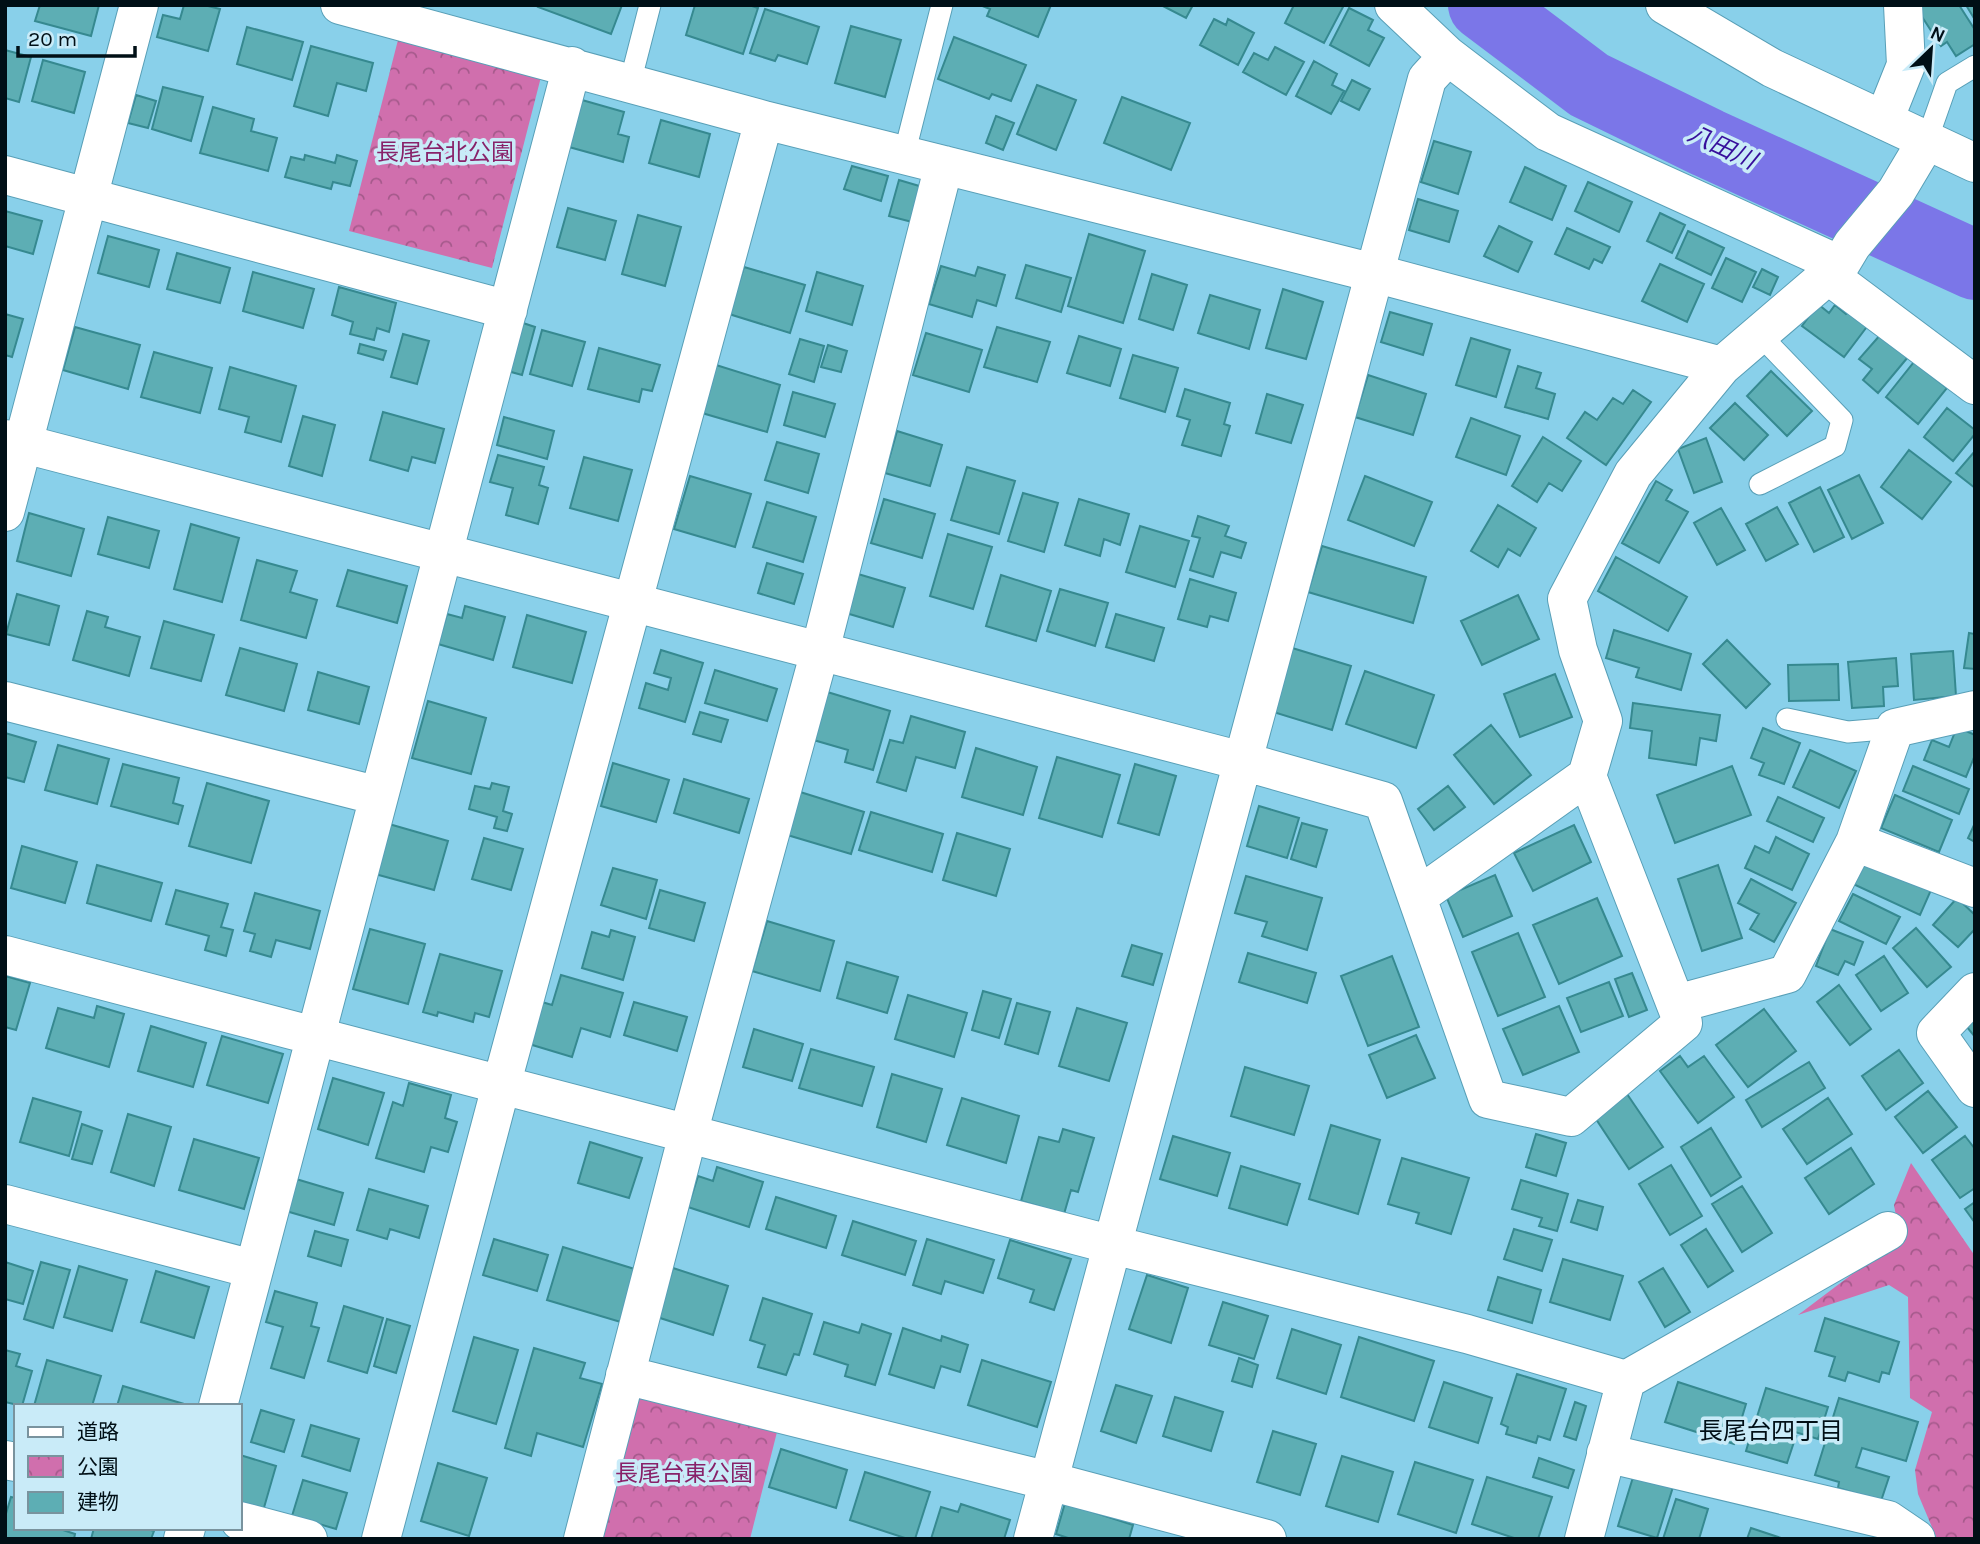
<svg xmlns="http://www.w3.org/2000/svg" width="1980" height="1544" font-family="Karla,'Noto Sans JP',sans-serif">
<style>
.park{fill:url(#park-crowns)}
.lines{fill:none;stroke-linecap:round;stroke-linejoin:round}
.river{stroke:#7b76e8;stroke-width:70}
.building{fill:#5daeb4;stroke:#368990;stroke-width:2}
.lane-casing{stroke:#589fb7;stroke-width:23}
.street-casing{stroke:#589fb7;stroke-width:40}
.secondary-casing{stroke:#589fb7;stroke-width:40}
.lane{stroke:#fff;stroke-width:21}
.street{stroke:#fff;stroke-width:38}
.secondary{stroke:#fff;stroke-width:38}
.labels{text-anchor:middle;stroke-width:7;stroke-linejoin:round;paint-order:stroke}
.park-label{font-size:23px;fill:#882169;stroke:#c9ebf8}
.water-label{font-size:24px;font-style:italic;fill:#370e9b;stroke:#c9ebf8}
.neighbourhood-label{font-size:24px;fill:#000f16;stroke:#c9ebf8}
</style>
<defs>
<pattern id="park-crowns" width="20" height="18" patternUnits="userSpaceOnUse" patternTransform="scale(1.75)"><rect width="20" height="18" fill="#d06fad"/><path d="M2 6a3 3 0 1 1 6 0M12 15a3 3 0 1 1 6 0" fill="none" stroke="#a65a8c"/></pattern>
</defs>
<rect width="100%" height="100%" fill="#89d0ea"/>
<path class="park" d="M399 36 542 73 492 268 349 231Z
M1911 1163 1975 1256V1539H1937L1918 1494 1915 1470 1932 1412 1910 1398 1908 1297 1889 1285 1798 1315 1900 1238 1894 1205Z
M636 1393 778 1428 750 1539H600Z"/>
<g class="lines">
<path class="river" d="M1483 5 1589 85 1708 143 1975 265"/>
</g>
<path class="building" d="M40 5H99L91 36 35 21Z
M184 5H204L220 9 208 51 157 37 163 15 180 19Z
M539 5H622L611 34 538 7Z
M695 5H749L758 8 743 54 686 35Z
M980 5H1051L1038 37 987 16 990 9Z
M1161 5H1193L1186 18Z
M1294 5H1339L1343 7 1324 43 1285 23Z
M1922 5H1959L1975 30V44L1956 56 1947 42 1941 46 1917 9Z
M1966 5H1975V20Z
M1349 8 1373 20 1368 30 1384 38 1369 66 1330 45Z
M765 9 819 27 807 64 778 55 775 61 750 53Z
M1214 19 1226 25 1228 19 1254 33 1238 65 1200 45Z
M851 26 901 40 885 97 835 83Z
M247 27 303 42 292 80 237 64Z
M954 37 1026 65 1011 101 992 94 989 99 938 79Z
M311 46 373 63 366 91 337 83 328 116 294 106Z
M1275 47 1304 62 1286 95 1243 72 1254 53 1268 60Z
M5 50 31 57 19 102 5 98Z
M43 60 85 72 74 113 32 101Z
M1314 61 1337 74 1332 85 1344 91 1331 114 1296 96Z
M1352 80 1370 89 1359 110 1341 101Z
M1037 85 1076 100 1056 150 1017 134Z
M163 87 203 97 191 141 152 129Z
M136 95 156 101 148 128 128 123Z
M1122 97 1190 123 1171 170 1104 143Z
M582 100 624 112 618 134 629 137 623 162 569 147Z
M213 107 254 119 251 131 277 138 268 171 200 153Z
M996 116 1014 123 1003 150 986 143Z
M661 120 710 134 699 177 649 163Z
M1434 141 1471 152 1458 194 1421 182Z
M305 155 335 163 337 155 357 161 350 186 333 182 331 189 285 177 291 157 304 160Z
M852 166 888 176 881 201 844 189Z
M1525 167 1566 186 1552 220 1510 202Z
M899 180 926 188 916 223 889 216Z
M1588 182 1632 202 1619 232 1575 211Z
M1418 199 1458 211 1449 242 1409 230Z
M568 208 616 221 605 260 557 247Z
M5 211 42 221 33 254 5 246Z
M1660 213 1685 225 1672 253 1647 241Z
M638 215 681 227 665 286 622 274Z
M1499 226 1532 242 1518 272 1484 256Z
M1567 228 1610 247 1602 263 1594 259 1589 269 1555 254Z
M1688 231 1724 248 1711 275 1676 258Z
M1089 234 1145 251 1123 323 1068 306Z
M108 236 159 250 149 287 98 273Z
M177 253 230 268 220 303 167 289Z
M1726 258 1756 272 1742 302 1712 288Z
M1660 264 1704 284 1687 322 1642 301Z
M1026 265 1071 278 1061 312 1016 298Z
M941 266 975 276 978 267 1005 275 996 306 977 300 972 317 929 304Z
M744 267 805 285 790 333 729 314Z
M1762 269 1778 277 1770 295 1753 287Z
M253 272 314 289 303 328 243 311Z
M817 272 863 286 852 325 806 311Z
M1152 274 1187 285 1173 330 1139 319Z
M339 287 396 303 389 332 377 328 374 340 350 334 353 322 332 315Z
M1283 289 1323 302 1306 359 1266 348Z
M1210 295 1260 310 1249 349 1198 333Z
M1818 304 1829 313 1835 305 1846 314 1852 310 1869 324 1844 357 1802 326Z
M1390 312 1432 324 1423 355 1381 342Z
M5 314 23 319 12 357 5 355Z
M517 321 535 327 522 375 504 370Z
M75 327 140 345 128 389 63 370Z
M997 327 1050 342 1037 382 984 367Z
M542 330 585 342 572 386 530 374Z
M926 333 982 350 969 392 913 375Z
M403 334 429 341 417 384 391 377Z
M1881 334 1908 357 1878 393 1863 380 1872 369 1859 359Z
M1079 336 1121 349 1110 386 1067 373Z
M1471 338 1510 350 1496 397 1456 385Z
M800 339 824 346 814 382 789 374Z
M360 344 386 351 383 360 358 353Z
M828 345 847 351 841 372 821 367Z
M599 348 660 365 652 391 642 389 639 402 588 389Z
M154 352 212 368 200 413 141 397Z
M1133 355 1178 368 1165 412 1120 398Z
M1914 362 1947 388 1918 424 1886 397Z
M716 365 780 385 767 432 702 413Z
M1518 366 1541 373 1536 388 1555 394 1548 419 1505 407Z
M230 367 296 386 281 442 245 432 249 417 219 409Z
M1771 371 1812 411 1787 436 1747 396Z
M1368 375 1426 394 1413 435 1355 417Z
M1185 389 1230 403 1224 424 1230 426 1221 456 1182 445 1190 420 1177 416Z
M1633 390 1651 402 1606 465 1567 438 1585 412 1597 420 1613 398 1623 404Z
M793 392 835 404 825 437 784 425Z
M1267 394 1303 405 1291 443 1256 433Z
M1735 403 1768 435 1744 460 1710 428Z
M1947 408 1975 430V434L1953 461 1924 437Z
M383 412 444 429 435 463 412 457 408 471 370 460Z
M303 416 335 425 322 476 289 466Z
M504 417 554 431 547 459 497 445Z
M1471 418 1520 436 1506 475 1456 457Z
M897 431 942 445 930 486 885 473Z
M1543 437 1581 461 1562 491 1549 483 1537 502 1512 486Z
M1706 438 1722 482 1694 493 1678 449Z
M777 442 819 454 808 493 765 480Z
M1909 450 1951 482 1922 519 1881 487Z
M1975 451V488L1956 473Z
M498 455 544 467 539 485 548 488 538 524 506 515 513 488 490 482Z
M584 457 632 470 618 521 570 508Z
M967 467 1015 481 999 534 951 520Z
M1859 475 1883 523 1852 539 1828 490Z
M690 476 751 494 735 547 674 529Z
M1365 476 1432 502 1414 546 1348 520Z
M1656 481 1672 490 1666 500 1688 512 1659 563 1622 543Z
M1820 487 1844 537 1814 552 1789 503Z
M1023 493 1058 503 1044 552 1008 541Z
M884 499 935 514 922 558 871 543Z
M1079 499 1129 514 1120 545 1104 539 1100 556 1065 545Z
M767 502 816 517 803 562 753 547Z
M1498 505 1536 528 1520 556 1508 549 1498 567 1471 551Z
M1777 507 1798 544 1766 561 1746 524Z
M1721 508 1745 550 1717 565 1694 523Z
M29 513 84 529 71 576 17 561Z
M1198 516 1229 526 1225 536 1246 543 1241 558 1221 552 1213 577 1190 570 1200 538 1192 536Z
M108 517 159 531 149 568 98 554Z
M191 524 239 538 222 602 174 589Z
M1140 526 1189 541 1175 587 1126 572Z
M948 534 992 547 973 609 930 596Z
M1322 546 1426 577 1413 623 1308 592Z
M1616 557 1687 597 1668 631 1598 591Z
M257 560 297 571 290 592 317 600 306 638 241 620Z
M767 563 803 574 794 604 758 593Z
M348 570 407 586 397 623 337 606Z
M858 574 905 588 893 627 846 613Z
M1001 575 1051 591 1036 641 986 626Z
M1190 579 1236 593 1228 621 1210 616 1207 627 1178 619Z
M1060 589 1108 603 1095 646 1047 631Z
M17 594 59 606 49 645 6 634Z
M1518 595 1539 639 1482 665 1461 621Z
M465 606 505 617 493 660 438 644 447 614 462 618Z
M87 611 108 617 105 627 140 637 129 676 73 660Z
M1116 614 1164 628 1154 661 1106 647Z
M527 615 586 632 572 683 513 667Z
M164 621 214 635 201 681 151 668Z
M1614 630 1691 654 1681 690 1636 677 1639 668 1606 658Z
M1969 633 1975 634V669L1964 668Z
M1727 640 1770 684 1746 708 1703 664Z
M1289 647 1351 666 1332 730 1270 711Z
M240 648 297 664 284 711 226 695Z
M661 650 703 663 685 722 639 708 646 683 668 690 671 678 654 673Z
M1953 651 1956 696 1914 700 1911 654Z
M1896 658 1898 686 1883 687 1884 706 1852 708 1848 662Z
M1838 664 1839 700 1789 701 1788 665Z
M715 670 777 689 767 721 705 703Z
M1365 671 1434 695 1416 748 1346 724Z
M318 672 369 687 359 724 308 710Z
M1555 674 1572 717 1520 737 1504 694Z
M824 691 890 711 873 770 845 762 848 750 810 739Z
M428 701 486 718 471 774 412 758Z
M1633 703 1720 715 1716 741 1700 738 1696 765 1649 758 1652 731 1630 728Z
M700 712 728 720 721 742 693 734Z
M911 716 965 732 955 768 916 757 906 791 877 782 890 740 903 743Z
M1491 725 1531 775 1494 804 1454 755Z
M1957 727 1975 735V755L1966 777 1924 760 1932 740 1949 747Z
M1763 728 1800 743 1784 784 1759 775 1764 763 1751 758Z
M5 733 36 742 24 782 5 777Z
M58 745 109 759 97 804 45 790Z
M976 748 1037 767 1023 815 962 797Z
M1810 750 1856 771 1839 808 1793 787Z
M1057 757 1120 775 1102 837 1039 818Z
M613 763 669 780 656 822 601 806Z
M123 764 179 778 173 803 183 806 178 824 111 806Z
M1135 764 1176 776 1159 835 1118 823Z
M1732 766 1751 815 1675 843 1657 795Z
M1913 766 1969 789 1959 814 1903 791Z
M684 779 749 799 739 833 674 813Z
M207 783 269 801 251 863 189 846Z
M492 783 509 787 503 811 512 814 507 831 494 828 497 817 469 809 475 786 490 789Z
M1448 786 1465 807 1434 830 1418 809Z
M797 791 864 812 851 854 784 834Z
M1895 795 1952 820 1939 852 1881 828Z
M1778 797 1824 818 1813 842 1767 821Z
M1259 806 1299 818 1287 858 1247 846Z
M871 812 943 834 932 872 859 850Z
M1302 823 1327 830 1316 867 1291 859Z
M1975 823V842L1968 838Z
M389 824 448 841 434 890 375 874Z
M1574 825 1591 862 1533 891 1514 853Z
M957 833 1010 849 996 896 943 880Z
M1776 837 1809 854 1792 890 1745 868 1755 846 1769 853Z
M484 838 523 849 511 890 472 879Z
M22 846 77 862 65 903 11 888Z
M1863 859 1931 890 1920 915 1851 883Z
M97 865 162 883 151 921 87 903Z
M1718 865 1742 938 1702 951 1678 879Z
M613 868 657 880 646 919 601 905Z
M1495 875 1512 916 1463 937 1446 896Z
M1246 876 1322 898 1307 950 1262 936 1267 922 1235 913Z
M1751 879 1796 903 1774 942 1750 929 1759 914 1738 903Z
M176 890 228 904 221 927 233 930 226 956 205 950 209 936 166 924Z
M660 890 705 903 694 941 649 928Z
M255 893 320 911 310 949 276 940 271 957 250 951 255 934 244 931Z
M1853 894 1900 917 1886 944 1839 921Z
M1597 898 1622 956 1559 984 1533 925Z
M1957 898 1975 915V929L1958 947 1933 925Z
M767 921 834 941 820 991 752 971Z
M1916 928 1951 967 1927 987 1893 948Z
M370 929 425 944 408 1004 353 989Z
M1830 929 1863 942 1854 965 1845 961 1838 975 1816 966Z
M611 930 635 937 623 980 582 968 592 932 609 937Z
M1518 933 1545 997 1498 1016 1472 952Z
M1132 945 1162 954 1153 985 1122 976Z
M1248 953 1316 973 1307 1003 1239 982Z
M440 954 502 971 489 1017 475 1013 473 1022 438 1012 437 1016 423 1012Z
M1392 956 1419 1027 1368 1046 1341 976Z
M1884 956 1908 993 1881 1011 1856 975Z
M847 962 898 977 887 1013 837 998Z
M1632 973 1647 1010 1629 1017 1615 979Z
M561 975 623 993 610 1037 581 1028 572 1057 529 1044 542 1002 552 1005Z
M5 976 30 983 16 1030 5 1027Z
M1609 982 1623 1016 1581 1032 1567 998Z
M1839 985 1871 1029 1850 1045 1817 1002Z
M983 991 1011 999 999 1038 972 1030Z
M908 995 967 1013 954 1057 895 1039Z
M634 1002 687 1017 677 1051 624 1035Z
M1017 1003 1050 1012 1038 1054 1005 1044Z
M97 1006 124 1014 109 1067 46 1048 58 1008 94 1018Z
M1559 1006 1579 1052 1523 1075 1503 1029Z
M1077 1008 1127 1023 1109 1081 1059 1066Z
M1764 1009 1796 1051 1748 1087 1716 1045Z
M1975 1010V1037L1962 1021Z
M151 1026 206 1043 193 1087 138 1071Z
M754 1029 803 1044 792 1081 743 1067Z
M1416 1035 1435 1078 1387 1098 1369 1055Z
M222 1036 283 1054 268 1103 207 1085Z
M811 1049 874 1067 862 1106 799 1088Z
M1899 1050 1923 1083 1886 1110 1862 1076Z
M1680 1056 1688 1067 1704 1056 1734 1097 1698 1123 1660 1071Z
M1809 1062 1825 1088 1762 1127 1746 1100Z
M1245 1067 1309 1086 1294 1135 1231 1116Z
M892 1074 942 1089 926 1142 877 1127Z
M333 1078 384 1093 368 1145 318 1129Z
M409 1083 451 1095 445 1118 457 1122 448 1152 431 1147 424 1172 376 1158 393 1102 403 1106Z
M1625 1091 1663 1147 1629 1169 1592 1113Z
M1928 1091 1957 1127 1923 1153 1895 1117Z
M33 1098 81 1112 69 1156 20 1142Z
M962 1098 1019 1116 1006 1163 947 1145Z
M1828 1098 1852 1134 1807 1164 1783 1129Z
M128 1114 171 1127 154 1186 111 1172Z
M82 1124 102 1131 92 1164 72 1159Z
M1331 1125 1380 1140 1358 1214 1309 1199Z
M1711 1128 1741 1177 1711 1196 1681 1147Z
M1063 1129 1094 1138 1078 1192 1071 1190 1064 1214 1021 1201 1039 1137 1059 1142Z
M1536 1134 1566 1143 1556 1176 1526 1167Z
M1173 1136 1230 1153 1217 1196 1160 1179Z
M1965 1136 1975 1149V1188L1960 1198 1932 1160Z
M194 1139 259 1158 244 1209 179 1190Z
M590 1142 642 1158 629 1198 578 1183Z
M1851 1148 1874 1184 1829 1214 1805 1178Z
M1402 1158 1469 1178 1451 1234 1416 1223 1419 1213 1388 1204Z
M1671 1165 1702 1216 1670 1235 1639 1184Z
M1241 1166 1300 1184 1287 1225 1229 1208Z
M717 1167 763 1182 749 1227 688 1207 698 1176 713 1181Z
M296 1179 343 1193 334 1225 286 1211Z
M1521 1180 1568 1194 1557 1231 1539 1226 1542 1218 1512 1209Z
M1742 1186 1772 1233 1742 1252 1712 1204Z
M369 1189 428 1206 419 1238 390 1229 387 1239 357 1230Z
M776 1197 836 1216 826 1248 766 1229Z
M1578 1200 1603 1207 1597 1230 1571 1222Z
M1975 1202V1223L1965 1209Z
M853 1221 916 1241 905 1275 842 1255Z
M1514 1229 1552 1240 1542 1271 1504 1259Z
M1706 1229 1733 1271 1708 1287 1681 1245Z
M315 1231 348 1240 341 1266 308 1256Z
M494 1239 548 1255 537 1291 483 1275Z
M927 1239 994 1260 983 1293 945 1281 941 1294 913 1285Z
M1010 1240 1071 1259 1054 1310 1030 1302 1034 1290 998 1278Z
M563 1247 641 1271 624 1323 547 1300Z
M1563 1259 1623 1276 1610 1320 1550 1302Z
M5 1262 33 1271 23 1304 5 1299Z
M41 1262 70 1270 53 1328 24 1319Z
M79 1266 127 1280 112 1331 64 1317Z
M673 1268 728 1286 713 1335 657 1317Z
M1663 1268 1690 1312 1665 1327 1639 1282Z
M156 1271 209 1287 194 1338 141 1322Z
M1147 1275 1188 1288 1171 1343 1129 1329Z
M1498 1277 1541 1290 1532 1323 1488 1310Z
M275 1291 317 1303 311 1326 319 1328 304 1378 271 1368 283 1327 266 1322Z
M763 1298 812 1314 799 1355 794 1354 786 1375 758 1367 765 1345 750 1340Z
M1223 1302 1268 1316 1254 1359 1209 1345Z
M344 1306 383 1318 367 1373 328 1361Z
M1825 1318 1899 1342 1889 1374 1882 1372 1879 1382 1848 1372 1845 1381 1829 1376 1835 1357 1815 1351Z
M387 1319 410 1326 396 1373 374 1366Z
M824 1322 859 1333 862 1324 891 1334 875 1385 845 1376 848 1365 814 1354Z
M903 1328 941 1341 942 1336 968 1345 960 1372 941 1366 934 1388 889 1374Z
M1292 1329 1341 1345 1326 1394 1277 1378Z
M474 1337 518 1350 496 1424 453 1411Z
M1359 1337 1434 1361 1414 1421 1341 1397Z
M534 1348 585 1363 580 1378 602 1384 583 1447 537 1433 531 1456 505 1448Z
M5 1350 20 1354 16 1366 32 1371 22 1406 5 1402Z
M1239 1358 1258 1365 1252 1387 1232 1381Z
M47 1360 101 1376 92 1406H34Z
M982 1360 1051 1382 1037 1427 968 1405Z
M1517 1374 1566 1389 1550 1440 1538 1436 1536 1443 1506 1434 1508 1427 1501 1424Z
M1444 1382 1492 1398 1478 1443 1429 1427Z
M1678 1382 1746 1404 1734 1444 1665 1422Z
M1116 1385 1152 1396 1136 1443 1101 1431Z
M123 1386 191 1406H117Z
M1766 1388 1828 1407 1818 1439 1756 1420Z
M1175 1397 1223 1412 1211 1451 1163 1436Z
M1839 1398 1918 1422 1906 1461 1862 1448 1856 1467 1889 1477 1881 1501 1838 1488 1839 1482 1815 1475Z
M1575 1402 1586 1406 1576 1440 1564 1436Z
M261 1410 294 1420 284 1452 251 1442Z
M1754 1424 1796 1436 1787 1463 1746 1451Z
M311 1425 359 1439 350 1471 302 1456Z
M1273 1431 1316 1444 1300 1495 1257 1482Z
M781 1449 847 1470 836 1508 769 1487Z
M240 1455 276 1466 263 1511 240 1504Z
M1342 1456 1393 1472 1378 1522 1326 1506Z
M1539 1458 1574 1470 1568 1488 1533 1477Z
M1415 1462 1473 1480 1456 1533 1398 1514Z
M438 1463 487 1478 469 1536 421 1521Z
M865 1472 930 1492 915 1539H908L850 1520Z
M1634 1474 1673 1487 1657 1538 1618 1526Z
M1487 1477 1552 1497 1538 1539H1517L1472 1524Z
M303 1480 347 1493 336 1529 292 1516Z
M11 1497 16 1498V1528H57L75 1534 74 1539H5V1517Z
M1676 1499 1708 1509 1699 1539H1663Z
M1065 1503 1133 1525 1129 1539H1071L1056 1534Z
M961 1504 1010 1520 1004 1539H931L941 1507 958 1512Z
M94 1528H143L154 1531 151 1539H91Z
M1751 1528 1784 1539H1747Z"/>
<g class="lines">
<defs>
<path id="lane" d="M630 83 650 5
M1927 140 1947 83 1975 66
M904 155 942 5
M1759 334 1842 420 1835 446 1760 484
M1787 719 1848 732 1895 728"/>
<path id="street" d="M340 5 764 120 1374 273 1722 366
M1394 5 1448 56 1548 132 1840 265
M1884 120 1906 65 1903 5
M5 175 508 310
M1828 275 1975 385
M5 512 139 5
M5 701 379 796
M1242 761 1383 801 1488 1099 1571 1117 1683 1023 1587 776 1603 721 1578 650 1567 599 1633 474 1722 366 1840 265 1852 245 1896 192 1927 140
M1855 842 1975 888
M1417 897 1587 776
M5 955 1113 1245 1467 1334 1626 1380
M1975 992 1936 1033 1975 1088
M1676 1004 1787 974 1855 842 1895 728 1975 710
M5 1204 253 1269
M625 1375 1049 1481 1267 1539
M218 1406C333 959 455 513 572 66
M1606 1453 1888 1520 1916 1539
M5 1460 16 1462
M240 1521 308 1539
M183 1539 186 1528
M381 1539 501 1086 764 120
M583 1539 688 1134 820 651 944 165
M1033 1539 1427 79 1448 56
M1584 1539 1626 1380 1888 1231"/>
<path id="secondary" d="M1665 5 1772 68 1975 163
M5 439 1242 761"/>
</defs>
<use href="#lane" class="lane-casing"/>
<use href="#street" class="street-casing"/>
<use href="#secondary" class="secondary-casing"/>
<use href="#lane" class="lane"/>
<use href="#street" class="street"/>
<use href="#secondary" class="secondary"/>
</g>
<g class="labels">
<g class="park-label">
<text x="445" y="160">長尾台北公園</text>
<text x="684" y="1481">長尾台東公園</text>
</g>
<g class="water-label">
<text transform="translate(1722 147) rotate(25)" y="8">八田川</text>
</g>
<g class="neighbourhood-label">
<text x="1771" y="1439">長尾台四丁目</text>
</g>
</g>
<rect width="1980" height="1544" fill="none" stroke="#000f16" stroke-width="14"/>
<rect x="14" y="1404" width="228" height="126" fill="#c9ebf8" stroke="#79939e" stroke-width="2"/>
<rect x="28" y="1427" width="35" height="10" fill="#ffffff" stroke="#79939e" stroke-width="2"/>
<text x="77" y="1439" font-size="21" fill="#000f16">道路</text>
<rect x="28" y="1456" width="35" height="21" fill="url(#park-crowns)" stroke="#79939e" stroke-width="2"/>
<text x="77" y="1474" font-size="21" fill="#000f16">公園</text>
<rect x="28" y="1492" width="35" height="21" fill="#5daeb4" stroke="#79939e" stroke-width="2"/>
<text x="77" y="1509" font-size="21" fill="#000f16">建物</text>
<g transform="translate(1931 49) rotate(25)" stroke="#c9ebf8" stroke-width="5" paint-order="stroke">
<path d="M0-5L12 26L0 18L-12 26Z" fill="#000f16"/>
<text y="-10" font-size="19" font-weight="bold" text-anchor="middle" fill="#000f16">N</text>
</g>
<path d="M18 46v10h117v-10" fill="none" stroke="#000f16" stroke-width="3.5"/>
<text x="28" y="46" font-size="21" fill="#000f16" stroke="#c9ebf8" stroke-width="5" paint-order="stroke">20 m</text>
</svg>
